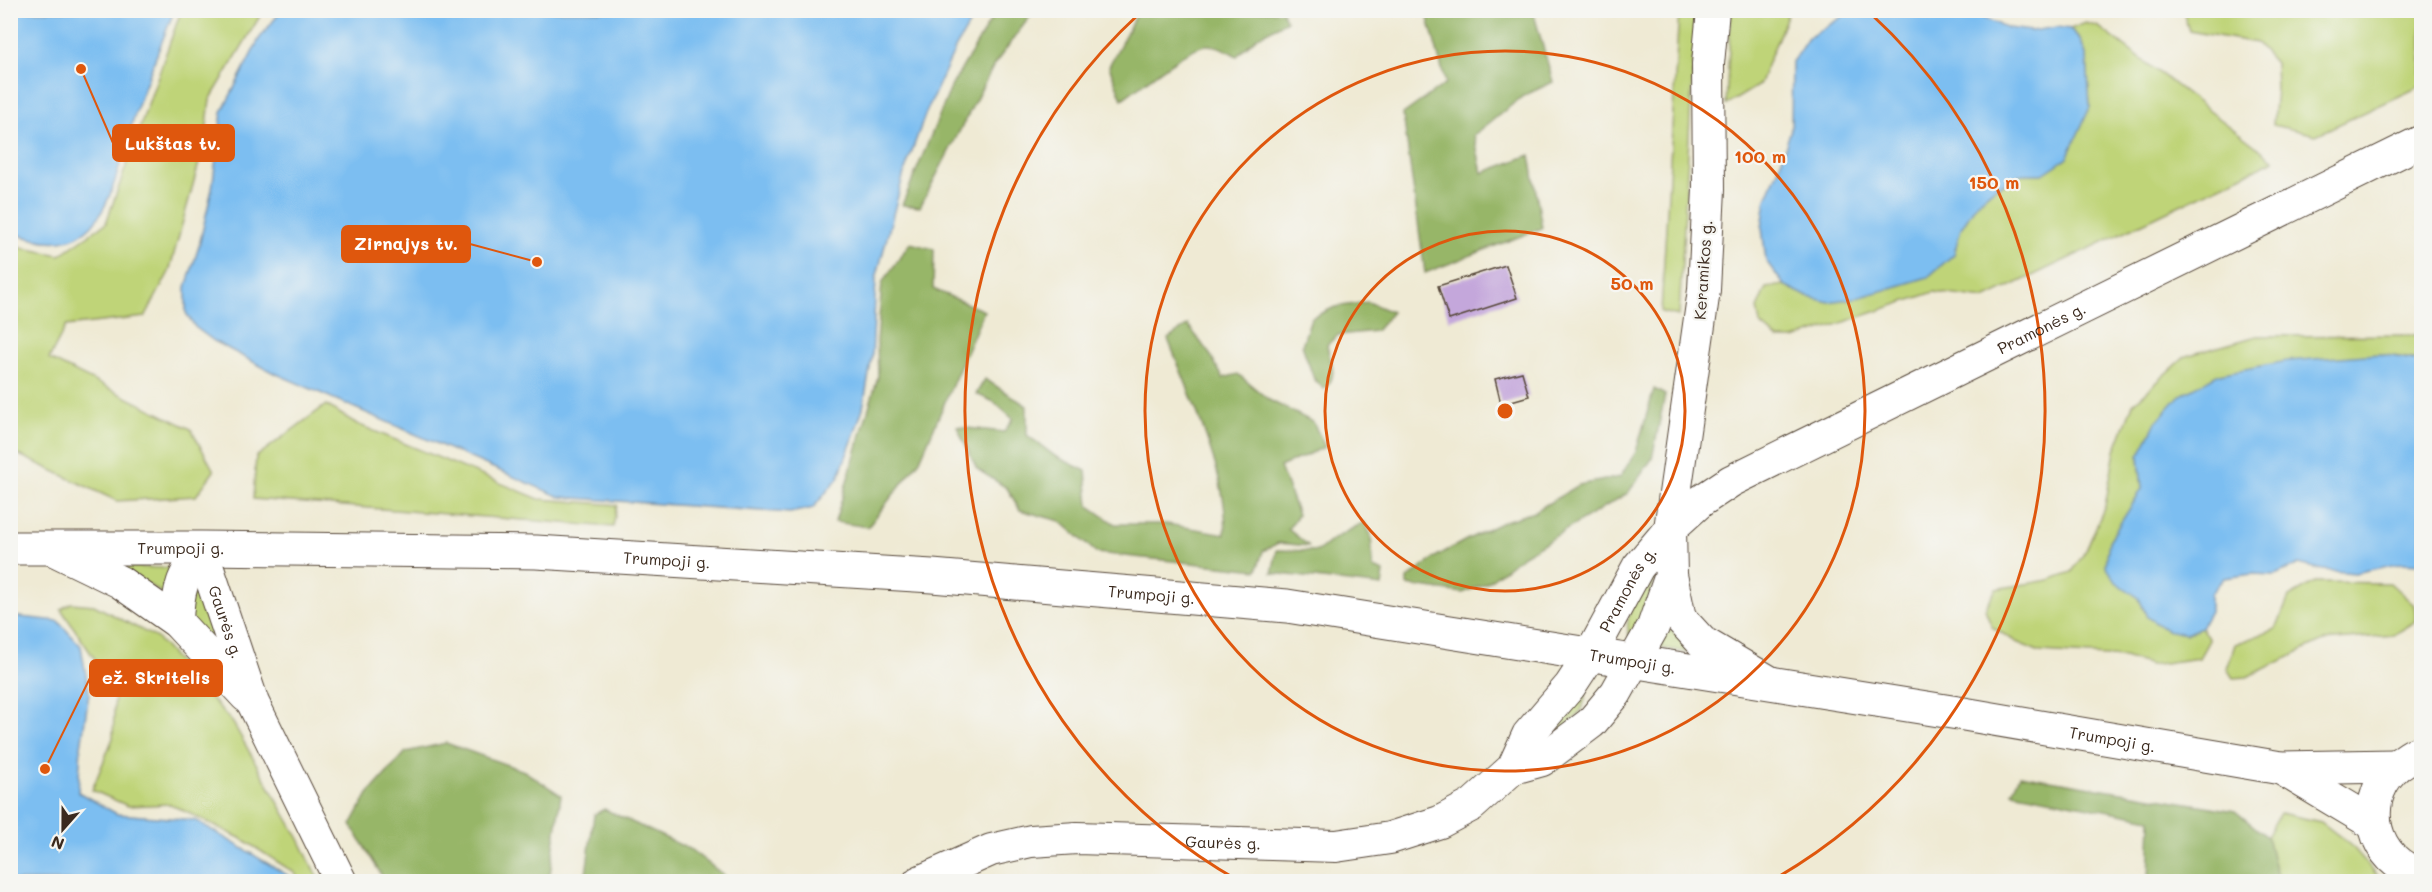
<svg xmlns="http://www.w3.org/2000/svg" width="2432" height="892" font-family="Mali,sans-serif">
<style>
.green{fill:#bfd478;stroke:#7d7f4b;stroke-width:1.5}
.forest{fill:#97b668;stroke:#697043;stroke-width:1.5}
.water{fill:#7bbef1;stroke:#5b7488;stroke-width:1.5}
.building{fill:#c4a7db}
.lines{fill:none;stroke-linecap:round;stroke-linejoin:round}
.minor-casing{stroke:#564739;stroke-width:34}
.major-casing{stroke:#564739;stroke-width:35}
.minor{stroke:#fff;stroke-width:32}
.major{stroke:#fff;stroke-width:33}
.ring{fill:none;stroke:#df570d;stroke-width:3}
.labels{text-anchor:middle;stroke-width:4.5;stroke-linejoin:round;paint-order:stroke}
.street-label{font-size:16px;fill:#3b2a1e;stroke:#f6f6f2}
.centre{fill:#df570d;stroke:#f6f6f2;stroke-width:3}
.ring-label{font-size:18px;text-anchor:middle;font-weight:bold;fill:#df570d;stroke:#f6f6f2;stroke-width:4.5;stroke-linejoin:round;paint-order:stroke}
.leader{fill:none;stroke:#df570d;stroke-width:2}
.callout-dot{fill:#df570d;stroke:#f6f6f2;stroke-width:2}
.callout{fill:#df570d;stroke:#df570d;stroke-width:2}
.callout-label{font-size:18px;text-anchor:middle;font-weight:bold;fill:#fff}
</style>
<rect width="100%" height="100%" fill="#f6f6f2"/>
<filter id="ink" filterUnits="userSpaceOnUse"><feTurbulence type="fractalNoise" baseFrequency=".0167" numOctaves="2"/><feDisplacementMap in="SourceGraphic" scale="12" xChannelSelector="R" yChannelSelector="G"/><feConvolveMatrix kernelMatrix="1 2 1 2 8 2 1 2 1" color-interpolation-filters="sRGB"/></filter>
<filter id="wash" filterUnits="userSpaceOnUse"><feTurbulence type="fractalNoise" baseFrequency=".008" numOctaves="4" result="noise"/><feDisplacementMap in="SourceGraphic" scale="24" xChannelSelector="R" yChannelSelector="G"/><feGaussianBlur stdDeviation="1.35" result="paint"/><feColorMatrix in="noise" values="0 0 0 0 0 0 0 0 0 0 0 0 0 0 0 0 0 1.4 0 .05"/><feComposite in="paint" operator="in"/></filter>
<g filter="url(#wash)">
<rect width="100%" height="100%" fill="#efead4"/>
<path class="green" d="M181 11H263L210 100 205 141 169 272 145 317 66 326 49 359 191 429 214 471 196 496 117 501 11 451V246L60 255 106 223Z
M1679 11H1696L1679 316 1661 312Z
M1731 11H1789L1759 85 1726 105Z
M2183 11H2421V86L2316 135 2273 125 2276 88 2275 63 2257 43 2189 31Z
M2086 23 2099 27 2274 160 1984 299 1934 292 1794 339H1778L1760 324 1757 308 1766 288 1784 285 1808 297 1954 254 1961 228 1977 203 1995 188 2023 174H2043L2090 107 2087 57 2080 39 2070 29Z
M2421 335V360L2379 354 2139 456 2142 489 2116 582 2139 598 2147 617 2186 634 2201 627 2209 640 2199 658 2150 665 2124 657 2040 652 2016 642 1992 627 1985 609 1996 589 2049 580 2072 572 2086 550 2105 506 2115 451 2133 404 2186 356 2257 336Z
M326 405 357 424 539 499 617 505 613 527 253 499 256 457Z
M120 567 175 568 165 595Z
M1659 569 1637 630 1629 635C1622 613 1640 591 1650 572Z
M2315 582 2390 583 2414 605 2416 621 2394 635 2323 641 2247 677 2233 678 2227 669 2235 644 2276 629 2289 597Z
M192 585 236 678 187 617Z
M71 603 94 605 157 638 233 723 299 839 319 881H299L295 873 242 839 170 804 128 806 92 790 113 738 115 689 61 609Z
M1667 616 1696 654 1656 647Z
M1586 691C1585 722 1556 732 1533 747L1580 694Z
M2280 813 2321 822 2351 845 2382 881H2278L2267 837Z"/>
<path class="forest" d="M996 11H1034L994 65 920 207 902 205 952 85Z
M1138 11H1282L1287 21 1257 37 1237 56C1228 51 1217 44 1206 45 1189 46 1138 88 1122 99L1109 66Z
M1426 11H1533L1553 82 1523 96 1474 135 1482 173 1530 155 1542 228 1425 273 1403 114 1446 83Z
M910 243 934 249 933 289 984 311 920 460 868 527 835 522 878 377 877 341 882 283Z
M1368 302 1392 312 1376 331 1338 335 1327 345C1330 363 1340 375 1324 389L1314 379 1302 345 1311 318 1335 307Z
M1188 325 1211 356 1223 378 1238 374 1269 400 1313 422 1325 447 1280 467 1298 515 1288 529 1309 546 1278 543 1263 551 1257 570 1097 553 1060 521 1020 510 1007 488 977 469 957 427 1004 432 1013 419 994 402 976 394 985 379 1027 406V435L1055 456 1086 471 1089 506 1115 524H1167L1225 534C1231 483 1187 388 1168 339Z
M1654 389 1665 395 1652 459 1628 493 1522 556 1488 582 1463 593 1407 585V579L1437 556 1466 540 1505 521 1534 512 1579 485 1620 477 1636 452Z
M1364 522 1371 535 1373 568 1384 572 1382 586 1272 573 1277 550 1318 551 1332 540Z
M446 743 524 771 561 795 549 881H385L351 825 368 794 406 752Z
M2020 775 2235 811 2267 837 2278 881H2149L2151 819 2012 792Z
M604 809 691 850 726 877 727 881H585L594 815Z"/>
<path class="water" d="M1853 10 1966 11 2008 28 2031 31 2058 27 2070 29 2080 39 2087 57 2090 107 2067 158 2043 174H2023L1995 188 1977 203 1961 228 1954 254 1928 277 1861 297 1829 302 1808 297 1784 285 1766 261 1762 228 1766 199 1779 168 1791 129 1792 62 1808 38Z
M10 11H174C159 49 143 88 131 127 110 194 103 268 11 232Z
M281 11H977L956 47 925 115 904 173 876 279 872 357 863 408 852 441 838 478 813 508 790 513 560 497 272 372 214 341 195 327 186 313V287L199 246 212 189 222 112 259 39Z
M2379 354 2421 361V564L2402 563 2355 573 2323 570 2299 564 2275 575 2252 574 2224 578 2210 594V611L2201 627 2186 634 2166 630 2147 617 2139 598 2116 582 2106 566 2109 541 2142 489 2139 456 2156 422 2179 396 2219 374 2287 361Z
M11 616 58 621 81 646 89 693 81 747 78 792 117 814 195 820 289 876 292 881H11Z"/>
<g id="blocks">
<path class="building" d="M1506 265 1517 298 1449 320 1438 286Z
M1522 372 1529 396 1501 404 1495 379Z"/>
</g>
</g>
<g filter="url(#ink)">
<use href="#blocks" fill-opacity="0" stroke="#564739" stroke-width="1.5"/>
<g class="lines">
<defs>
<g id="minor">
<path d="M1713 10 1708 64 1709 189 1704 290 1670 529 1671 575 1680 618 1702 642 1768 681"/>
<path d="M50 548 120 582 177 622 246 696"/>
<path id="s1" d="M201 548 253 703 341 882"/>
<path d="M177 622C178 586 183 578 201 548"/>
<path d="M1513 768 1542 760 1591 723 1616 693 1653 627 1671 575"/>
<path id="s2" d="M919 882 991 850 1031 841 1077 838 1336 846 1390 838 1440 822 1472 805 1513 768 1528 735 1570 686 1591 654 1638 567 1670 529 1701 501 1731 481 2422 141"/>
</g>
<g id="major">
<path id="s3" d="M10 548H201L536 552 932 576 1287 606 1958 713 2281 768 2394 766"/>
<path d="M2422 752C2415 753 2410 756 2405 760 2364 784 2364 844 2405 868 2410 871 2415 875 2422 876"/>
<path d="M2281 768 2373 823"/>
</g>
</defs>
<use href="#minor" class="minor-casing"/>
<use href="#major" class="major-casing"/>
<use href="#minor" class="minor"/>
<use href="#major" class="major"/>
</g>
</g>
<g class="ring">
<circle cx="1505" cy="411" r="180"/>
<circle cx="1505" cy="411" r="360"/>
<path d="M1239 881A540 540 0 0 1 1140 13M1870 13A540 540 0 0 1 1771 881"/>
</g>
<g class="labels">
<g class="street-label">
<text transform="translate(1703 270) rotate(-86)" y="6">Keramikos g.</text>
<text dy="6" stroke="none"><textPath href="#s2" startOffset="1335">Pramonės g.</textPath></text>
<text dy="6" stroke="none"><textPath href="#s3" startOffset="171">Trumpoji g.</textPath></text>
<text dy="6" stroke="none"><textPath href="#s3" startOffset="657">Trumpoji g.</textPath></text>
<text dy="6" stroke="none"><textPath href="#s2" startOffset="837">Pramonės g.</textPath></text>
<text dy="6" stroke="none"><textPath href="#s3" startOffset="1143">Trumpoji g.</textPath></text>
<text dy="6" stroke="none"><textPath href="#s1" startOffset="78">Gaurės g.</textPath></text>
<text dy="6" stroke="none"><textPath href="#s3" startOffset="1629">Trumpoji g.</textPath></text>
<text dy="6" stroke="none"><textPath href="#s3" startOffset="2115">Trumpoji g.</textPath></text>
<text dy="6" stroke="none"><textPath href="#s2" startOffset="312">Gaurės g.</textPath></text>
</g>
</g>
<circle cx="1505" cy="411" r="9" class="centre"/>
<g class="ring-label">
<text x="1760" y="163">100 m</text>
<text x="1994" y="189">150 m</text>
<text x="1632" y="290">50 m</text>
</g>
<path class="leader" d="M81 69L113 143M537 262L470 244M45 769L90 678"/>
<g class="callout-dot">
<circle cx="81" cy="69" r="6"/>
<circle cx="537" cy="262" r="6"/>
<circle cx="45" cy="769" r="6"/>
</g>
<g class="callout">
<rect x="113" y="125" width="121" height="36" rx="6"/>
<rect x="342" y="226" width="128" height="36" rx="6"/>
<rect x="90" y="660" width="132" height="36" rx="6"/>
</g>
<g class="callout-label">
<text x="173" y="150">Lukštas tv.</text>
<text x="406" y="250">Zirnajys tv.</text>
<text x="156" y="684">ež. Skritelis</text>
</g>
<rect width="2432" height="892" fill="none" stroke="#f6f6f2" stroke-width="36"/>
<g transform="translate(63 829) rotate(201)" stroke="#f6f6f2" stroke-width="4.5" paint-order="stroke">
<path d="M0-4.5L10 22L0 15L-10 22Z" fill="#3b2a1e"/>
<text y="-9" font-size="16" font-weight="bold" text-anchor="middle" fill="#3b2a1e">N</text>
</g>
</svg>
